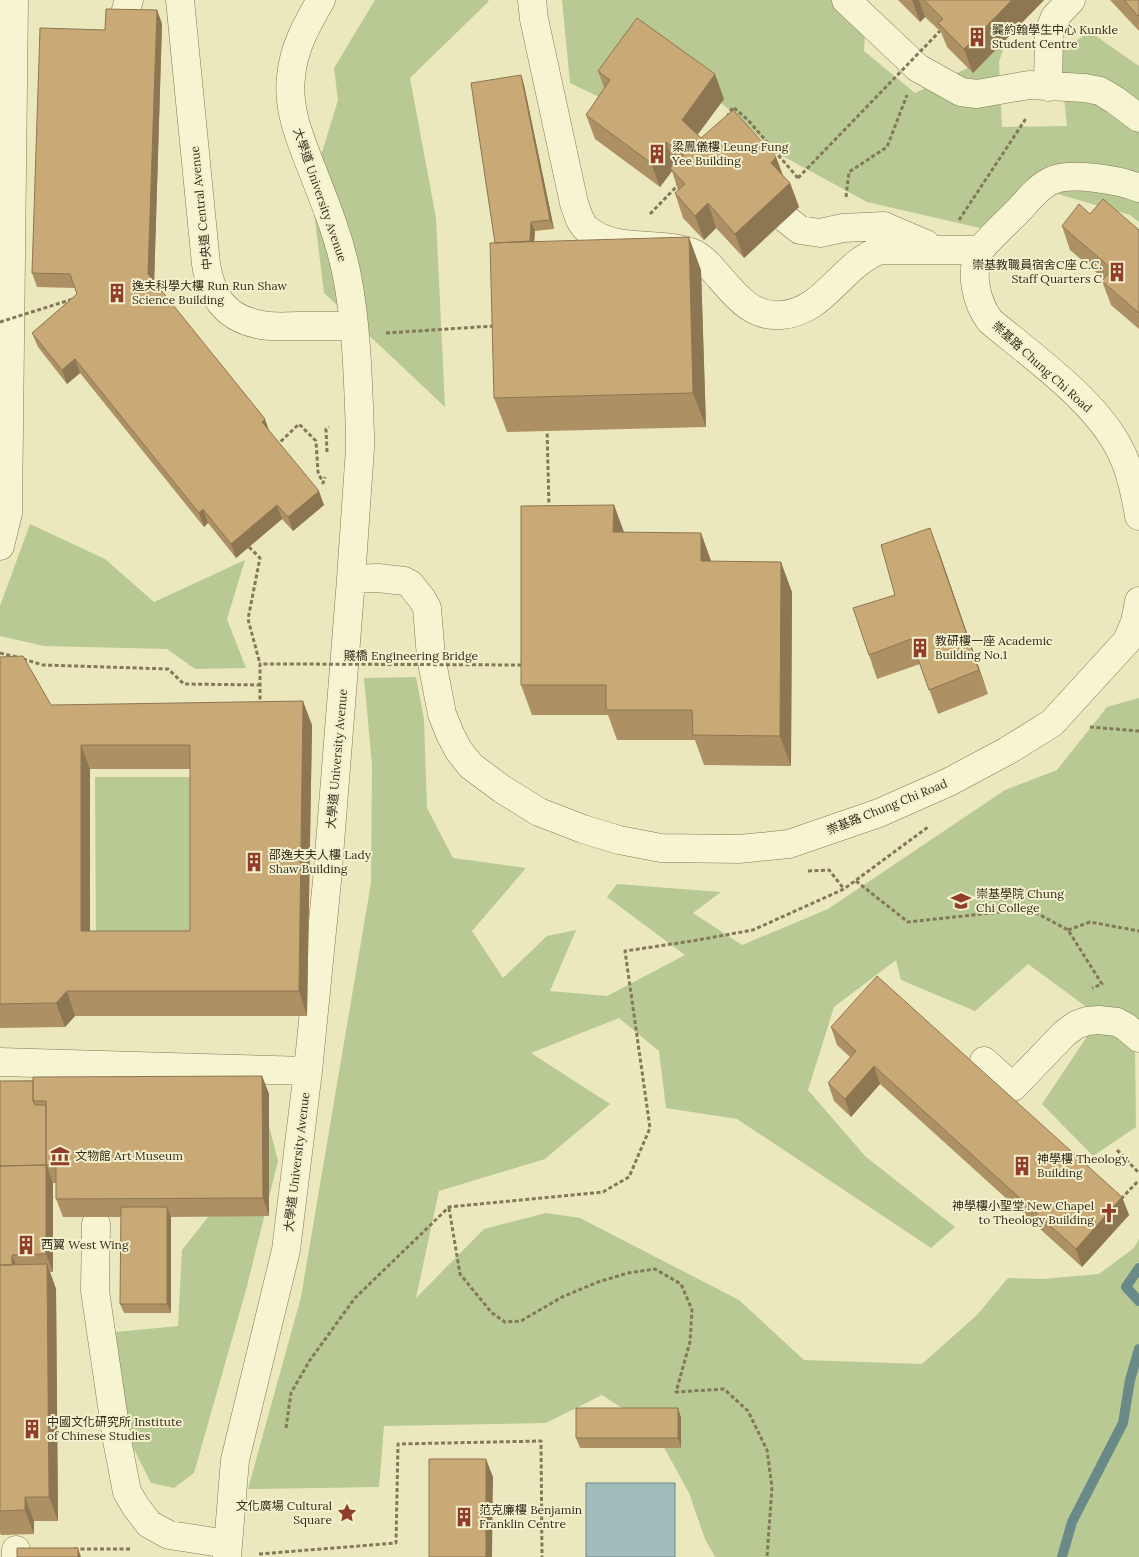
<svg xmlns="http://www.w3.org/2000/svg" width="1139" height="1557" font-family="Lora,'Noto Sans TC',serif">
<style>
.green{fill:#b8c993}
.water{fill:#a1bdbb;stroke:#698a89}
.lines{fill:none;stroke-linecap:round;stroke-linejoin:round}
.stream{stroke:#698a89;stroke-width:10}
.minor-casing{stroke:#837858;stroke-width:29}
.path{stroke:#837858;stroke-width:3;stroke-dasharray:4 2.5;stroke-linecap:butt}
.minor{stroke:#f7f4d1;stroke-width:28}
.path-bridge{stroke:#837858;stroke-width:3;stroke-dasharray:4 2.5;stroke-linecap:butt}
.wall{fill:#ad9165;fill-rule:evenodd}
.shaded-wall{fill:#8d7652}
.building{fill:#c9a975;stroke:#8d7652;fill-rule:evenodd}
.labels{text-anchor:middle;stroke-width:4;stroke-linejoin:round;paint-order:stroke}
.poi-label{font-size:12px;fill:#332c1c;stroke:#f4f0cd;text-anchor:start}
.street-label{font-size:12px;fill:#332c1c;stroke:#f4f0cd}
</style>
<rect width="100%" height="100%" fill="#ece8be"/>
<path class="green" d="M375 0H489L487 3 410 78 436 218 445 407 324 293 311 188 338 100 334 68Z
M562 0H867L864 51 915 93 972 66 1010 32 999 61 1002 127 1067 126 1059 51 1090 32 1139 66V222L1130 215 1058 194 980 228 867 202 779 154 682 68 620 107 570 83Z
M30 524 105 559 154 602 245 560 227 619 246 668 195 669 167 649 44 646 0 636V606Z
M416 677 424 719 427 808 453 858 526 868 472 931 503 978 547 936 576 930 550 991 607 996 685 955 607 897 617 884 721 892 693 913 742 945 828 909 1005 790 1057 770 1107 707 1139 698V1038L1135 1043 1136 1127 1093 1156 1042 1104 1100 1017 1028 964 975 1011 901 980 896 960 834 1007 808 1090 865 1156 955 1227 931 1248 737 1119 666 1108 659 1051 619 1018 531 1053 610 1104 545 1159 439 1191 416 1298 484 1229 546 1213 580 1218 739 1300 804 1360 922 1364 977 1315 1008 1278 1043 1279 1099 1274 1134 1248 1139 1239V1557H715L705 1539 689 1493 654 1429 602 1395 546 1423 384 1426 379 1487 248 1489 301 1297 371 883 372 765 364 678Z
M95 777H194L195 944H96Z
M269 1126 278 1161 246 1290 194 1473 174 1488 151 1483 120 1422 116 1332 178 1326 182 1250 212 1212Z"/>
<path class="water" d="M586 1483H675V1557H586Z"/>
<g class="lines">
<path class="stream" d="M1139 1268 1126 1287 1139 1301
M1062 1557 1072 1522 1123 1423 1130 1380 1139 1349"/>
<defs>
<path id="minor" d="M180 0 206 264C211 295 224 317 257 324 271 328 286 326 300 326 318 326 336 326 354 326
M532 0 534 19 574 203C577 212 580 224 588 230 615 253 665 240 695 254 703 258 709 265 714 271 733 292 750 318 781 315 825 312 842 263 881 250H980
M846 0 918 68 961 92 977 94 1029 85 1085 88 1100 91 1115 100 1139 118
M122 23 129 0
M1048 87 1049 32 1055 17 1071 0
M1139 188C1120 180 1072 172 1053 180 1040 185 1028 200 1019 210 1011 218 983 244 979 252 970 274 976 302 990 321 1031 355 1093 399 1118 446 1130 467 1135 493 1139 516
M786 219 800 230 820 233 843 228 884 226 926 244
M0 546 8 513 14 0
M351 579 378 578 404 581 410 584 422 599 427 608 431 657 442 714 450 734 459 751 471 766 502 789 539 812 583 829 619 840 661 848 739 849 789 844 879 813 949 782 1007 751 1052 723 1127 641 1135 622 1139 601
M984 1061 1013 1087 1065 1033 1076 1025 1087 1021 1099 1020 1117 1022 1126 1027 1139 1038
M0 1062 308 1071
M96 1224 95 1291 117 1440 127 1492 136 1507 149 1524 169 1535 228 1544
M16 1550V1557
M227 1557 235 1460 286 1250 308 1071 327 881 351 579 360 448V434C358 381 357 328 347 276 340 240 326 205 313 172 301 141 287 110 291 77 293 49 307 24 321 0"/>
</defs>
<use href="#minor" class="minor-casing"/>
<path class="path" d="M727 117 733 107 748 120 798 178
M846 197 849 172 887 147 907 95
M650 214 678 185
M959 220 1027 117
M386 333 494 326
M547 427 549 508
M276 446 299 424 316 441 318 472 323 483 325 477
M327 452 326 429 329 427
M249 547 260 558 248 619 260 664
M0 653 17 657
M23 659 43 665 168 669 184 684 260 685
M260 706V664H290
M1090 727 1139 731
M808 871 829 870 844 889
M856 881 908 922 1029 909 1068 930 1102 984 1092 988
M1068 930 1090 922 1139 931
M1117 1150 1139 1173
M1121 1199 1139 1180
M449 1208 460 1274 492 1313 505 1322 521 1321 562 1297 598 1282 628 1273 655 1269 681 1284 692 1310 690 1342 676 1392 724 1389 748 1411 767 1450 772 1487 767 1557
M286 1428 291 1393 310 1360 355 1298 449 1207 603 1192 629 1177 650 1128 625 951 692 941 753 930 844 889 928 827
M74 1549H131
M259 1554 396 1543 398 1444 541 1441 542 1557"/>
<use href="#minor" class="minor"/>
<path class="path-bridge" d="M798 178 940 31
M0 322 73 299
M290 664 524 665"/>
</g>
<path class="wall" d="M898 0H1044L973 73 947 47 941 32 925 17 920 22Z
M1110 0H1139V31Z
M157 10 162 24 154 281 269 431 324 505 293 531 282 519 236 558 208 523 204 527 80 373 67 384 38 347 32 333 77 294 75 288 37 287 32 273 105 30Z
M598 71 724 99 697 135 701 138 776 157 783 176 790 183 799 207 744 258 716 228 704 240 683 218 675 193 678 190 672 171 660 187 595 139 586 115 604 88Z
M521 75 524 85 554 229 535 231 534 241 701 270 706 427 507 432 494 398 495 243Z
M1090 214 1139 230V329L1111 305 1102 281 1104 279 1070 250 1062 226Z
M614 505 624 533H701L711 561 792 592 791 766 704 765 695 740H617L608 715H532L521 685Z
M939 552 988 694 938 714 920 664 877 679 869 655 895 595Z
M0 657 51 705 312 725 307 1016H75L65 1027 0 1028ZM90 769H190V931H90Z
M831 1027 1122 1197 1129 1215 1082 1267 880 1084 851 1117 834 1101 828 1083 850 1057 837 1045Z
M262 1076 269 1094V1216L171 1217V1313H124L120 1304 121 1217H63L56 1199V1183H53V1272H50L56 1289 58 1521H34V1534L1 1535 0 1533V1081Z
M678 1408 681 1418V1448H580L576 1438Z"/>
<path class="shaded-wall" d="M912 0H919L925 17 920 22Z
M1012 0H1044L973 73 964 49Z
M157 10 162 24 154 288 148 274Z
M715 74 724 99 690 145 682 120Z
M521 75 524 85 554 229 550 220Z
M666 142 675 166 670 168 672 171 660 187 651 163Z
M776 157 785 181 771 163Z
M790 183 799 207 744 258 735 234Z
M708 203 716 228 704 240 695 216Z
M531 222 535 231 532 275 528 266Z
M689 237 701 270 706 427 693 393Z
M75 359 80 373 67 384 62 370Z
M265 419 270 433 262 422Z
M319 491 324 505 293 531 288 517Z
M277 505 282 519 236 558 231 544Z
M614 505 625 535 613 532Z
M203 509 208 523 204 527 199 513Z
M930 528 939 552 988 694 979 670Z
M701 533 712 564 701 561Z
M781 562 792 592 791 766 780 736Z
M303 701 312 725 307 1016 299 991Z
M81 745 90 769V955L81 931Z
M67 991 75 1016 65 1027 56 1003Z
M874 1066 880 1084 851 1117 845 1099Z
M262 1076 269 1094V1216L263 1198Z
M46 1165 53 1183V1272L46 1254Z
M1122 1197 1129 1215 1082 1267 1076 1249Z
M167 1207 171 1217V1313L167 1304Z
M12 1255 19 1272 12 1271Z
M47 1264 56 1289 58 1521 49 1497Z
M678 1408 681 1418V1448L678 1438Z
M486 1459 493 1477 492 1557H486Z
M25 1497 34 1521V1534L25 1510Z
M78 1548 81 1557H78Z"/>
<path class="building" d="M924 0H1012L964 49 938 23 943 19Z
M1124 0H1139V15L1138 16Z
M106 9 157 10 148 274 265 419 262 422 319 491 288 517 277 505 231 544 203 509 199 513 75 359 62 370 32 333 77 294 70 274 32 273 40 28 105 30Z
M637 18 715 74 682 120 701 138 733 110 776 157 771 163 790 183 735 234 708 203 695 216 675 193 685 184 670 168 684 155 666 142 651 163 586 115 610 80 598 71Z
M521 75 550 220 531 222 530 241 495 243 471 83Z
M1103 199 1139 230V313L1102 281 1112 269 1062 226 1079 204 1090 214Z
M689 237 693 393 494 398 490 243Z
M614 505 613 532 701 533V561L781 562 780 736 693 735 692 710H606V685H521V506Z
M930 528 979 670 929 690 911 639 869 655 853 608 895 595 881 545Z
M23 656 51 705 303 701 299 991H67L56 1003 0 1004V657ZM81 745H190V931H81Z
M877 976 1122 1197 1076 1249 874 1066 845 1099 828 1083 856 1051 831 1027Z
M262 1076 263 1198 56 1199V1165H46V1101H33V1077Z
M0 1081H33V1101L35 1105H46V1165L48 1169 46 1165 0 1166Z
M46 1165V1254L12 1255V1265H0V1166Z
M121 1207H167V1304H120Z
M47 1264 49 1497H25V1510L0 1511V1265Z
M576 1408H678V1438H576Z
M429 1459H486V1557H429Z
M17 1548H78V1557H17Z"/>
<defs>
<symbol id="building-bare" viewBox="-9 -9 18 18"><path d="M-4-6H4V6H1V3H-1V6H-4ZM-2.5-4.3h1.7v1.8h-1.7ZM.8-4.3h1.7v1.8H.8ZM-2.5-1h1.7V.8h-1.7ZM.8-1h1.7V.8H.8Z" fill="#903e2a" stroke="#f4f0cd" stroke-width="2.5" paint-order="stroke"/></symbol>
<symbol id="university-bare" viewBox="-9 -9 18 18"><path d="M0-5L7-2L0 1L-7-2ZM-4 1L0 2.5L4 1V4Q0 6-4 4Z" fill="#903e2a" stroke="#f4f0cd" stroke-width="2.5" paint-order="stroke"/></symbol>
<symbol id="museum-bare" viewBox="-9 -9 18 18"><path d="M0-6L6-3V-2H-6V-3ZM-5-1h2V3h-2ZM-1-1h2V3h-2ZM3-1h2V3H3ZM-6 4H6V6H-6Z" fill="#903e2a" stroke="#f4f0cd" stroke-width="2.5" paint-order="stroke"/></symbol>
<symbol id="church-bare" viewBox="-9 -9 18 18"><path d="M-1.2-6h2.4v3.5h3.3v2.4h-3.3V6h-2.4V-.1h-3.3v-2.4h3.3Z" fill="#903e2a" stroke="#f4f0cd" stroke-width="2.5" paint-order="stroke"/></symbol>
<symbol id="sight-bare" viewBox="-9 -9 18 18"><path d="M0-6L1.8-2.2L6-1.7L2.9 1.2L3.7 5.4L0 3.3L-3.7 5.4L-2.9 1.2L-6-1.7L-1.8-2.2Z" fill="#903e2a" stroke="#f4f0cd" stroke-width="2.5" paint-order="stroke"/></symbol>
</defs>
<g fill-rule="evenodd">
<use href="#building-bare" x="963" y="23" width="28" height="28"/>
<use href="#building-bare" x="643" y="140" width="28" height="28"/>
<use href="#building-bare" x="1103" y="258" width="28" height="28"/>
<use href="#building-bare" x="103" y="279" width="28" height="28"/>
<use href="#building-bare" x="906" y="634" width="28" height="28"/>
<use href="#building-bare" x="240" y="848" width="28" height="28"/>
<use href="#university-bare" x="947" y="887" width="28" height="28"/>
<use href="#museum-bare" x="46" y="1142" width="28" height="28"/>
<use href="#building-bare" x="1008" y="1152" width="28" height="28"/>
<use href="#church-bare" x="1095" y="1199" width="28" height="28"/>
<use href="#building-bare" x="12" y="1231" width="28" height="28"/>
<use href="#building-bare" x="18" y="1415" width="28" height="28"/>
<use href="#sight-bare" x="333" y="1499" width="28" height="28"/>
<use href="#building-bare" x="450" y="1503" width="28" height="28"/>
</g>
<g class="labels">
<g class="poi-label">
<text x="992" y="34">龔約翰學生中心 Kunkle<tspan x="992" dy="14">Student Centre</tspan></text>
<text x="672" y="151">梁鳳儀樓 Leung Fung<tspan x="672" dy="14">Yee Building</tspan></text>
<text x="1102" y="269" text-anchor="end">崇基教職員宿舍C座 C.C.<tspan x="1102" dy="14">Staff Quarters C</tspan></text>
<text x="132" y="290">逸夫科學大樓 Run Run Shaw<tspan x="132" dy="14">Science Building</tspan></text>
<text x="935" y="645">教研樓一座 Academic<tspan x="935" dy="14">Building No.1</tspan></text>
<text x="269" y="859">邵逸夫夫人樓 Lady<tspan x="269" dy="14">Shaw Building</tspan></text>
<text x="976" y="898">崇基學院 Chung<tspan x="976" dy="14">Chi College</tspan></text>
<text x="75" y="1160">文物館 Art Museum</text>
<text x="1037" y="1163">神學樓 Theology<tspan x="1037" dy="14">Building</tspan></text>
<text x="1094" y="1210" text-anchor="end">神學樓小聖堂 New Chapel<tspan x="1094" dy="14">to Theology Building</tspan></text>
<text x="41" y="1249">西翼 West Wing</text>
<text x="47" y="1426">中國文化研究所 Institute<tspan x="47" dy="14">of Chinese Studies</tspan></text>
<text x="332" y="1510" text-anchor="end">文化廣場 Cultural<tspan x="332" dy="14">Square</tspan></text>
<text x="479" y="1514">范克廉樓 Benjamin<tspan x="479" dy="14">Franklin Centre</tspan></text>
</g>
<g class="street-label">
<text transform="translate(320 195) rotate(71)" y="4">大學道 University Avenue</text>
<text transform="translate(201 208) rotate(-96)" y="4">中央道 Central Avenue</text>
<text transform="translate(1042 367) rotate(42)" y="4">崇基路 Chung Chi Road</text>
<text x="411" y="660">賤橋 Engineering Bridge</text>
<text transform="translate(337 759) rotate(-85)" y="4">大學道 University Avenue</text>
<text transform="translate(887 807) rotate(-22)" y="4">崇基路 Chung Chi Road</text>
<text transform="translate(297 1162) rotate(-83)" y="4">大學道 University Avenue</text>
</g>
</g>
</svg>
